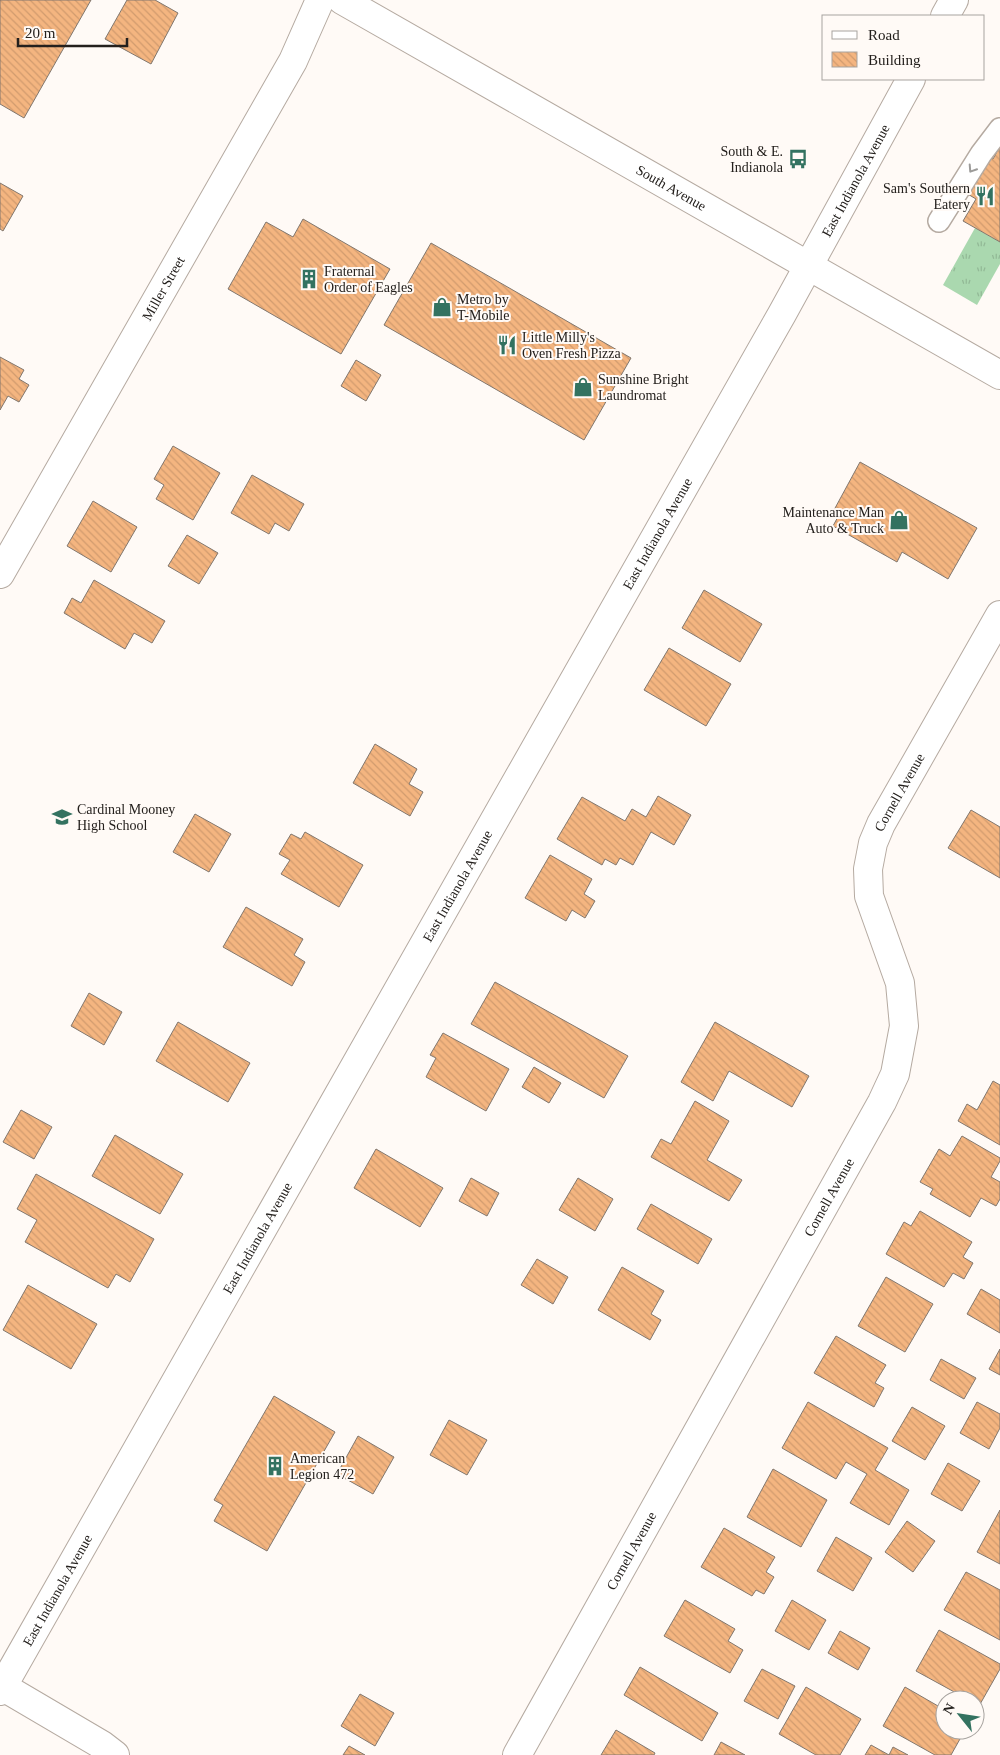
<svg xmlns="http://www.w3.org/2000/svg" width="1000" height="1755" font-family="Georgia,serif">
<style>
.grass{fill:url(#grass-tufts)}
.building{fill:url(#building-back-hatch);stroke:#81776e}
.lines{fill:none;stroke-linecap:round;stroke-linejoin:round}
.lane-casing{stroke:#b5aaa1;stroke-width:24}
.street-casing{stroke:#b5aaa1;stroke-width:30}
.secondary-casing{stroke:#b5aaa1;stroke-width:30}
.lane{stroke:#fff;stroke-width:21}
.street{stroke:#fff;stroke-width:28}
.secondary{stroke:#fff;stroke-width:28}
.oneway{stroke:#9c9b99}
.labels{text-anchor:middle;stroke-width:4;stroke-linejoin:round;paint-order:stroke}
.poi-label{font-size:14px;fill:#24201d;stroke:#fffaf6;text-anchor:start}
.street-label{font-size:14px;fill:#24201d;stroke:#fffaf6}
</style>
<defs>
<pattern id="grass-tufts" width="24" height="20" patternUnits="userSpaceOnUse" patternTransform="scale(1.25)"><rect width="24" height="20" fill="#aad8af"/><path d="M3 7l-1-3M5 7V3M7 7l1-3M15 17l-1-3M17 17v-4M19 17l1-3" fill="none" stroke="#92b996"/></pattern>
<pattern id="building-back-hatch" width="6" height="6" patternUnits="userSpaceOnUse" patternTransform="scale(1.25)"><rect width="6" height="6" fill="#f4b580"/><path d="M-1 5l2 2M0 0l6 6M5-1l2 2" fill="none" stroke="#d19b6e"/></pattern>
</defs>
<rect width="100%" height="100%" fill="#fffaf6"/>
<path class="grass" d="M975 228 1000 242V264L977 305 943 285Z"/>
<path class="building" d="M0 0H91L24 118 0 104Z
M127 0H155L178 13 151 64 105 39Z
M1000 146V242L963 221 976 199 966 193 987 156 993 159Z
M0 183 23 196 3 231 0 229Z
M303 219 390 269 341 354 228 289 266 222 293 237Z
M431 243 631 358 584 440 384 325Z
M0 357 24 370 19 379 29 385 19 402 8 396 0 410Z
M356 360 381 375 366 401 341 386Z
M173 446 220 473 193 520 156 499 164 485 154 479Z
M860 462 977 528 948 579 902 552 897 562 833 526 840 513 834 510Z
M252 475 304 504 289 531 275 523 269 534 231 513Z
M93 501 137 527 111 572 67 546Z
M187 535 218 553 199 584 168 566Z
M94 580 165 621 152 643 134 633 125 649 64 613 72 598 81 603Z
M704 590 762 624 740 662 682 628Z
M669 648 731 684 706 726 644 690Z
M375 744 417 769 409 784 423 792 410 816 353 783Z
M658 796 691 815 674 845 651 832 633 865 620 858 616 865 605 859 602 865 557 839 582 797 625 821 632 809 646 817Z
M971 810 1000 827V878L948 848Z
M195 814 231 834 209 872 173 852Z
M305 832 363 865 339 907 281 874 290 860 279 854 291 834 301 839Z
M550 855 592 879 584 894 595 901 585 918 572 910 566 921 525 898Z
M246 907 303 939 294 955 305 962 292 986 223 947Z
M495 982 628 1056 604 1098 471 1024Z
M89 993 122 1012 104 1045 71 1026Z
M178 1022 250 1063 228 1102 156 1061Z
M715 1022 809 1076 792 1107 729 1071 713 1101 681 1082Z
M443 1033 509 1069 486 1111 426 1077 436 1058 430 1055Z
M534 1067 561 1083 549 1103 522 1087Z
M993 1081 1000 1085V1145L958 1121 967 1104 977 1110Z
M695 1101 729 1121 707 1160 742 1180 729 1201 651 1157 661 1139 671 1144Z
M21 1110 52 1127 34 1159 3 1142Z
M115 1135 183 1174 160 1214 92 1176Z
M962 1136 1000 1158V1161L991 1177 1000 1182V1199L996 1206 981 1198 970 1217 930 1194 933 1189 920 1182 939 1149 950 1156Z
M376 1149 443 1188 420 1227 354 1188Z
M36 1174 154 1239 130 1282 116 1274 108 1288 25 1242 37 1220 17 1209Z
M471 1178 499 1193 487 1216 459 1201Z
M578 1178 613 1199 595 1231 559 1210Z
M651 1204 712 1239 698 1264 637 1229Z
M920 1211 972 1242 963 1257 973 1263 964 1279 953 1273 944 1287 886 1254 904 1222 911 1226Z
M537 1259 568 1277 553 1304 521 1285Z
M622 1267 664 1291 651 1314 661 1320 650 1340 598 1310Z
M886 1277 933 1304 905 1352 858 1326Z
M28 1285 97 1324 71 1369 3 1330Z
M981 1289 1000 1300V1333L967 1314Z
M836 1336 886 1365 875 1383 884 1388 874 1407 814 1373Z
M1000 1349V1375L989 1369Z
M941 1359 976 1378 964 1399 930 1380Z
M274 1396 335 1432 267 1551 214 1521 223 1505 214 1500Z
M808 1402 888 1448 875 1470 909 1490 889 1525 850 1503 867 1474 846 1462 836 1479 782 1448Z
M977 1402 1000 1414V1428L989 1449 960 1433Z
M912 1407 945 1426 925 1460 892 1441Z
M449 1420 487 1440 467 1475 430 1455Z
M358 1436 394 1457 373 1494 337 1474Z
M948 1463 980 1481 962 1511 931 1494Z
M773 1469 827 1500 801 1547 747 1517Z
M1000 1510V1564L977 1552Z
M907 1521 935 1541 913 1572 885 1552Z
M724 1528 775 1557 766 1572 774 1577 764 1594 756 1590 752 1596 701 1567Z
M836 1537 872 1558 853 1591 817 1571Z
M966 1572 1000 1590V1640L944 1610Z
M685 1600 735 1629 728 1641 743 1650 730 1673 664 1636Z
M792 1600 826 1620 809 1650 775 1631Z
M939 1630 1000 1664V1669L979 1706 975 1703V1700H969L916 1671Z
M840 1631 870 1648 858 1670 828 1653Z
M640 1667 718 1713 702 1741 624 1695Z
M762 1669 795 1686 778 1719 744 1701Z
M806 1687 861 1719 840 1755H816L779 1734Z
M905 1687 945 1710V1730H965L951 1755H935L883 1726Z
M360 1694 394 1713 375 1746 341 1726Z
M616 1730 655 1753 654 1755H601Z
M721 1742 745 1755H714Z
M871 1745 889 1755 893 1747 908 1755H865Z
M349 1746 365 1755H343Z"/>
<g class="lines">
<defs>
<path id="lane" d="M939 221 981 154 1000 129"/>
<g id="street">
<path id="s1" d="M0 574 293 61 320 0"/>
<path d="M0 1685 102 1745 115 1755"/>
<path id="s2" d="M517 1755 882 1102 895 1074 904 1026 900 983 869 896 868 869 873 843 881 824 1000 615"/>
</g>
<g id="secondary">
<path id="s3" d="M342 0 1000 375"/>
<path d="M945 16 954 0"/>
<path id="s4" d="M0 1691 782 314 911 79"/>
</g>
</defs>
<use href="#lane" class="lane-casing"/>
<use href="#street" class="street-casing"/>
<use href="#secondary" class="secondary-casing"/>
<use href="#lane" class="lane"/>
<use href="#street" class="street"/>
<use href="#secondary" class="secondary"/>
</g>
<defs><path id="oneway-chevron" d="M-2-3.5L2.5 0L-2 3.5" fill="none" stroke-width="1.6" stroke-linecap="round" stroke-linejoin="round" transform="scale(1.25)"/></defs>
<use class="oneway" href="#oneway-chevron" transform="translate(972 169) rotate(123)"/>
<defs>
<symbol id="bus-bare" viewBox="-9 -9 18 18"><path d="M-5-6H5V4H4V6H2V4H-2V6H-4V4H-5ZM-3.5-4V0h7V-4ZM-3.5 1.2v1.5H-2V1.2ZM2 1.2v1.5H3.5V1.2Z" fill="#337260" stroke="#fffaf6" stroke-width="2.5" paint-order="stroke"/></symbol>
<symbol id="restaurant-bare" viewBox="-9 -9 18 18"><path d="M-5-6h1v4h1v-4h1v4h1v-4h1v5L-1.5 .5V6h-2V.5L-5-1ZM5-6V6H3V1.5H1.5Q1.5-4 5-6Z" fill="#337260" stroke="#fffaf6" stroke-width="2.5" paint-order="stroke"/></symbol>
<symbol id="building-bare" viewBox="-9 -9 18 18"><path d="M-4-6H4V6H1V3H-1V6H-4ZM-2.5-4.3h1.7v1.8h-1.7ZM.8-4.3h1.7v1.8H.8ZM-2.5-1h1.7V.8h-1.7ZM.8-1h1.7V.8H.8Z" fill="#337260" stroke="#fffaf6" stroke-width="2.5" paint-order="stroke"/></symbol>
<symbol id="shop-bare" viewBox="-9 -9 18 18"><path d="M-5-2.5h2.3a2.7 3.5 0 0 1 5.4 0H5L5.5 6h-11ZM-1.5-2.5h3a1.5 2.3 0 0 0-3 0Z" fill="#337260" stroke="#fffaf6" stroke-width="2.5" paint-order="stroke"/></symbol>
<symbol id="school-bare" viewBox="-9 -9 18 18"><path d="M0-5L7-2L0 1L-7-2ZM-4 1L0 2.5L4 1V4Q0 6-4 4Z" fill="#337260" stroke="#fffaf6" stroke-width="2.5" paint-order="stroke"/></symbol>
</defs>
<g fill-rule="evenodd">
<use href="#bus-bare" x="784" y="145" width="28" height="28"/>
<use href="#restaurant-bare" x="971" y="182" width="28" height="28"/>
<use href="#building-bare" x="295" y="265" width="28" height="28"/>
<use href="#shop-bare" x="428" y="293" width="28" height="28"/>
<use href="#restaurant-bare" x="493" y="331" width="28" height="28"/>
<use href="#shop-bare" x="569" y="373" width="28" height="28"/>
<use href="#shop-bare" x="885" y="506" width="28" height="28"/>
<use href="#school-bare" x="48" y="803" width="28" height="28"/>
<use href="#building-bare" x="261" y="1452" width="28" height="28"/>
</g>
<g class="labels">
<g class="poi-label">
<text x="783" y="156" text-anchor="end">South &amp; E.<tspan x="783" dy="16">Indianola</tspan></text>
<text x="970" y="193" text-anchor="end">Sam's Southern<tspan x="970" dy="16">Eatery</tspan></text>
<text x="324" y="276">Fraternal<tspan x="324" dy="16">Order of Eagles</tspan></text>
<text x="457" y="304">Metro by<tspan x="457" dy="16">T-Mobile</tspan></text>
<text x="522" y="342">Little Milly's<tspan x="522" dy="16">Oven Fresh Pizza</tspan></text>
<text x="598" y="384">Sunshine Bright<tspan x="598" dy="16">Laundromat</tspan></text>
<text x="884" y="517" text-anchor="end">Maintenance Man<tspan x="884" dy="16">Auto &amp; Truck</tspan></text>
<text x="77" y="814">Cardinal Mooney<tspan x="77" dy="16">High School</tspan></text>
<text x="290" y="1463">American<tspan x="290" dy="16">Legion 472</tspan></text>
</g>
<g class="street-label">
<text dy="5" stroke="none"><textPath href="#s4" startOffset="1736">East Indianola Avenue</textPath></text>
<text dy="5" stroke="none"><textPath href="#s3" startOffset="379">South Avenue</textPath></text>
<text dy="5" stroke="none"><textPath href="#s1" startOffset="329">Miller Street</textPath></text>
<text dy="5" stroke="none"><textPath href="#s4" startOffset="1331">East Indianola Avenue</textPath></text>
<text dy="5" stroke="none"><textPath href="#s2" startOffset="1074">Cornell Avenue</textPath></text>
<text dy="5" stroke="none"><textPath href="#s4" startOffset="926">East Indianola Avenue</textPath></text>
<text dy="5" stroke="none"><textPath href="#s2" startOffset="639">Cornell Avenue</textPath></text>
<text dy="5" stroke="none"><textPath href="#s4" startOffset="521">East Indianola Avenue</textPath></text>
<text dy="5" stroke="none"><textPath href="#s2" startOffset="234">Cornell Avenue</textPath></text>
<text dy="5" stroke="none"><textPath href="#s4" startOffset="116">East Indianola Avenue</textPath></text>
</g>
</g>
<rect x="822" y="15" width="162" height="65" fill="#fffaf6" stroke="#a7a39f"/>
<rect x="832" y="31" width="25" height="8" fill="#ffffff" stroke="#a7a39f"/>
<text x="868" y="40" font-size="15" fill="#24201d">Road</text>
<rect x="832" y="52" width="25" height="15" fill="url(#building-back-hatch)" stroke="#a7a39f"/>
<text x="868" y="65" font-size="15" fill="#24201d">Building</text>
<g transform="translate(960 1715) rotate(300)"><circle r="24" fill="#fffaf6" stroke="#a7a39f"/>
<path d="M0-4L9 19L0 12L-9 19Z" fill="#337260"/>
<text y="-8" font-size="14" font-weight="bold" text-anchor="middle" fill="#24201d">N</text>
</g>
<path d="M18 38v8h109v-8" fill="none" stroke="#24201d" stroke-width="2.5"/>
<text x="25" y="38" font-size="15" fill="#24201d" stroke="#fffaf6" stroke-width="4" paint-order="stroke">20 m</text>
</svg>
